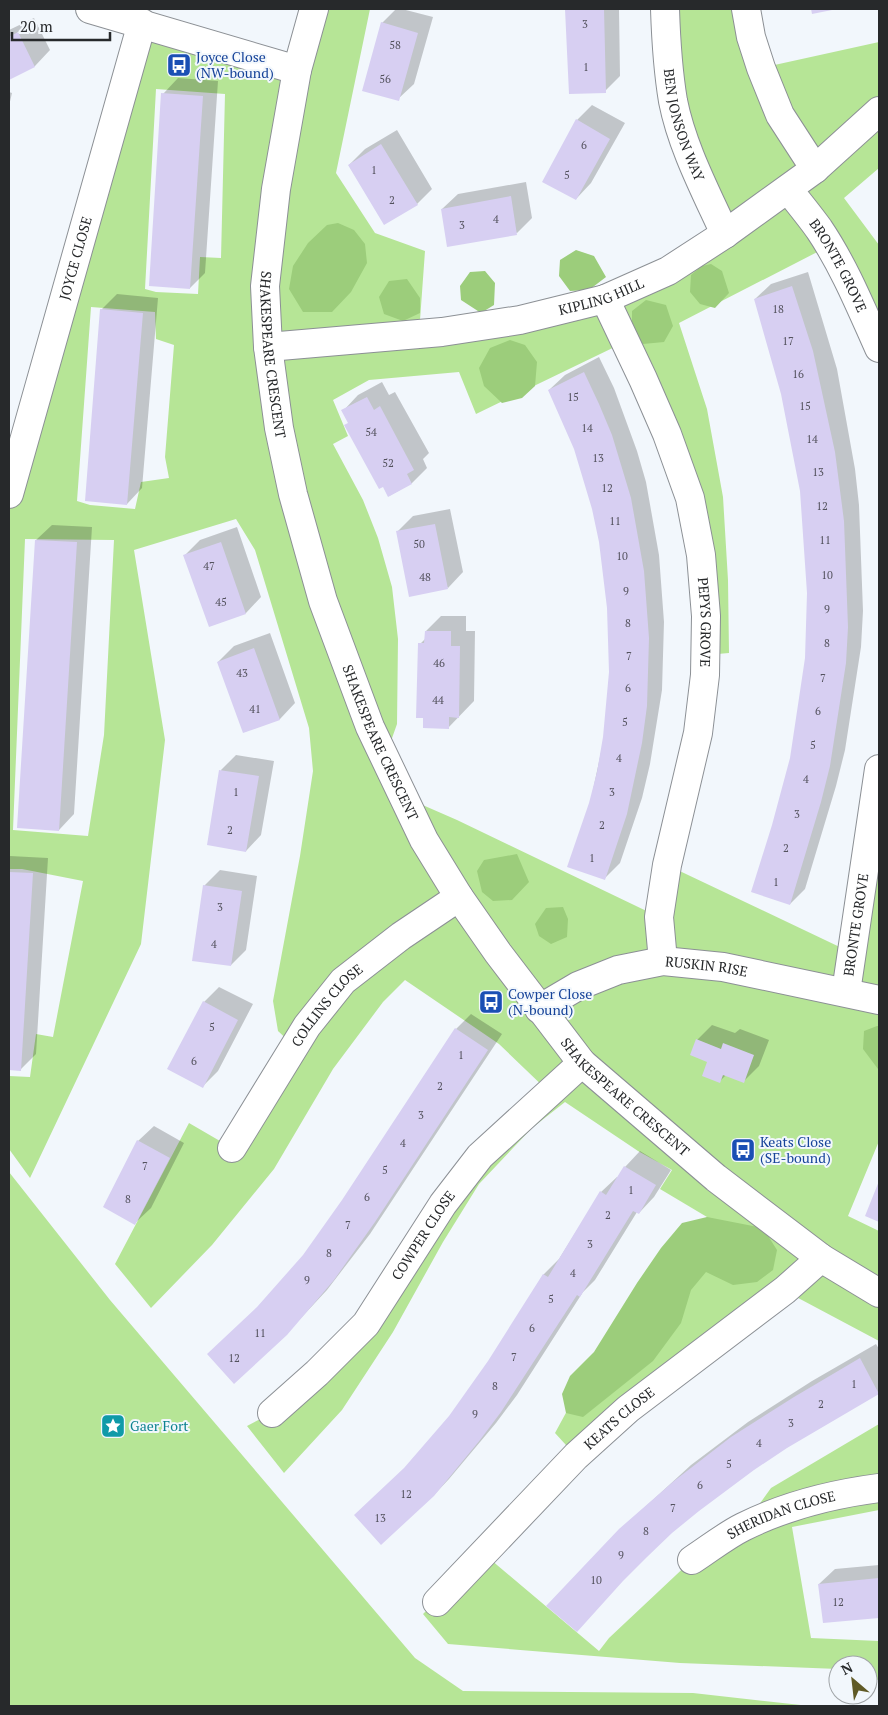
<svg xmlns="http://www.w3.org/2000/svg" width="888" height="1715" font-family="'PT Serif',serif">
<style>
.green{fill:#b6e596;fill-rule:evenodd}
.forest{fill:#9ccd7b}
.shadow{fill:#0003}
.building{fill:#d7cff2}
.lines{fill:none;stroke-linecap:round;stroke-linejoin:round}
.minor-casing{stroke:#8c9095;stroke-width:30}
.minor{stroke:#fff;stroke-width:28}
.labels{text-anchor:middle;stroke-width:4;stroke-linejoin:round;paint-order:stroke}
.number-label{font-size:11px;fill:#53525d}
.transit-label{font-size:14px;fill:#164399;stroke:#f2f7fc;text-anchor:start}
.street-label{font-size:14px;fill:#27292b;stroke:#f2f7fc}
.culture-label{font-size:14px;fill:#0d838f;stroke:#f2f7fc;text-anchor:start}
</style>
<rect width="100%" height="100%" fill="#f2f7fc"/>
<path class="green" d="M314 9H370L336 173 375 233 425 251 419 334 520 320 725 235 690 159 665 9H746L761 68 879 42V168L844 198 879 245V348L829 246 679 323 707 409 723 497 728 580 729 653 706 655 701 555 625 342 476 414 459 372 369 380 333 400 348 436 333 444 363 500 378 538 392 587 398 639 397 724 385 758 402 796 457 820 659 917 667 865 846 950 879 769V1141L848 1216 879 1231V1341L785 1291 576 1456 555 1433 574 1398 707 1217 660 1189 672 1170 638 1151 565 1102 532 1128 479 1184 443 1242 393 1332 342 1410 284 1473 247 1426 272 1413 406 1263 549 1092 499 1044 405 980 383 1002 333 1069 274 1169 212 1245 151 1308 115 1264 189 1123 232 1148 294 1046 278 1031 273 1001 300 856 313 771 309 728 255 550 236 519 134 550 165 740 141 944 30 1178 9 1149V1076L30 1077 36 1034 53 1037 83 881 22 869H9V494L142 23 297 70ZM156 89 225 94 221 258 200 257 198 294 156 292 145 289ZM91 307 155 312 156 339 174 345 165 457 169 478 141 482 135 509 90 505 77 501ZM25 539 114 540 104 735 88 836 13 830Z
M9 1172 110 1300 415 1658 463 1691 693 1693 810 1706H9Z
M879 1424V1510L792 1527 811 1638 879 1641V1681L868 1673V1665H838V1669L680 1663 448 1644 423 1614 484 1554 599 1651 609 1638 692 1560 743 1527 771 1488Z"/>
<path class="forest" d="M338 223 354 230 365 244 367 263 351 292 332 312H303L289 289 293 266 308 243 327 225Z
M576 250 594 256 606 277 589 290 570 291 559 276 560 260Z
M711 264 722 271 729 293 715 308 700 304 690 292 691 275 702 266Z
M485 271 495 283 494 305 481 313 461 300 460 286 470 272Z
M407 279 420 298V313L403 321 384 314 379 297 389 281Z
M646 300 666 305 673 326 664 342 643 344 632 329V311Z
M510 340 525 345 537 362 535 386 522 398 502 403 484 386 479 368 490 348Z
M517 854 529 882 512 900 493 901 482 892 477 871 484 860Z
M563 907 568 919 567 937 551 944 539 936 535 924 546 908Z
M877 1026H879L878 1069 863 1049 864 1031Z
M707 1217 763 1228 777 1250 773 1270 757 1282 733 1285 706 1272 691 1290 681 1323 653 1361 583 1417 566 1413 562 1394 570 1376 594 1352 637 1283 661 1248 682 1223Z"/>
<path class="shadow" d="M396 9H402L433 17 414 84 398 99 382 23Z
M566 9H619L620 76 605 91 570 93Z
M34 18 50 50 35 66 9 79V30Z
M178 78 218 81 205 273 190 288 163 94Z
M9 92 12 93 9 106Z
M592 105 625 123 591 183 576 199 577 120Z
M397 130 432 189 417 204 349 165 365 149Z
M526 182 532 218 517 233 442 209 458 194Z
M808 272 837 369 855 469 859 505 863 611 861 647 845 750 836 786 805 889 790 904 773 826 791 758 806 658 808 626 807 559 801 491 783 393 755 299 771 284Z
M117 294 158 298 142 488 127 504 101 310Z
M599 357 614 388 637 451 646 482 659 555 664 622 662 690 650 764 642 798 620 863 604 879 590 804 604 738 610 672 609 608 601 542 593 509 575 449 549 390 565 375Z
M382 382 389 395 395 392 429 453 423 459 427 468 412 483 389 496 343 411 358 395Z
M450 509 463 572 448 588 397 532 413 516Z
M52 525 92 527 74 814 59 830 36 540Z
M237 527 261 597 246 613 210 626 185 555 200 540Z
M441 616H466V631H475L474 701 448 728 424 717 420 644 426 638V631Z
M270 633 295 703 280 719 244 732 218 662 234 646Z
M236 755 274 761 261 835 246 851 221 770Z
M10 856 48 858 36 1054 21 1069H9Z
M220 870 257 876 246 950 231 965 204 886Z
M219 987 253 1004 218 1071 203 1086 204 1002Z
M471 1014 502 1034 370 1234 327 1290 286 1334 263 1303 304 1256 343 1201 456 1029Z
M712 1025 735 1033 740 1029 769 1040 759 1066 743 1082 726 1075 720 1081 697 1040Z
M154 1126 184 1143 151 1208 135 1223 138 1141Z
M640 1151 671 1170 654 1197 639 1213 637 1212 595 1280 583 1292 517 1395 496 1423 449 1479 433 1496 410 1464 450 1417 489 1362 543 1275 559 1259 601 1192 617 1177H618L625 1167Z
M876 1344 879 1349V1392L786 1447 620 1530 691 1465 748 1422 812 1381Z
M879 1565V1617L824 1622 819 1584 835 1569Z"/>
<path class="building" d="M565 9H604L606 93 569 94Z
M811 9H832V10L812 14Z
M381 22 418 33 399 101 362 91Z
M18 32 35 67 9 80V37Z
M161 93 203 96 190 289 149 286Z
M576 119 610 139 576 200 542 182Z
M381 144 418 205 384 225 348 165Z
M511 196 517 235 447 247 441 209Z
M792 286 813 351 835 452 844 521 848 627 846 663 830 766 821 802 790 905 751 892 772 825 790 758 805 658 807 593 800 491 781 394 754 299Z
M100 309 143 313 127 505 85 501Z
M584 372 599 404 612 435 631 498 644 571 649 638 647 706 642 743 627 814 605 880 567 867 589 803 597 772 603 737 609 672 607 608 599 542 592 509 574 449 548 390Z
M367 397 374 410 380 406 414 470 407 474 412 484 388 497 383 487 379 489 344 425 348 423 341 410Z
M435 524 448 589 409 597 396 531Z
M35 540 77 542 59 831 17 828Z
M221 542 246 614 209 627 183 555Z
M425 631H451V646H460L459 718 449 717V729L423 728V718H416L418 643H424Z
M254 648 280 720 243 733 217 662Z
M219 770 259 776 246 852 207 845Z
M9 872 33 873 21 1071 9 1070Z
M203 885 242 891 231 966 192 961Z
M203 1001 238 1020 203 1088 167 1069Z
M455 1028 488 1050 375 1222 334 1280 287 1335 234 1384 207 1354 257 1307 303 1255 342 1200Z
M696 1039 721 1049 723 1043 754 1055 744 1083 723 1075 720 1083 702 1076 707 1062 690 1055Z
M137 1140 170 1158 135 1225 103 1207Z
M624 1166 656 1185 639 1214 633 1211 580 1297 577 1295 501 1412 480 1440 434 1496 381 1545 354 1515 404 1468 449 1416 488 1361 543 1274 548 1277 600 1191 606 1195Z
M879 1181V1222L865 1216Z
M860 1358 879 1394 787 1448 754 1470 699 1511 672 1533 647 1557 623 1581 577 1632 546 1606 619 1529 674 1481 731 1437 794 1397Z
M879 1578V1618L823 1623 818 1584Z"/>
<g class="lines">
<defs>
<g id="minor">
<path d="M90 9 297 70"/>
<path id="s1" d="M314 9 297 70 276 189 265 286 268 347 279 428 293 494 323 601 370 727 424 840 459 897 498 953 582 1063 716 1178 821 1258 879 1293"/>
<path id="s2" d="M665 9C666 40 668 71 673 101 682 147 706 192 725 234"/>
<path d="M746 9 751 37 761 68 780 115 815 169"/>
<path id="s3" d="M788 189C798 202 809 215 819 229 844 266 861 308 879 348"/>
<path id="s4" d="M605 299 643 379 667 434 690 498 701 555 706 616 705 675 698 733 667 865 659 917 663 961"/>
<path id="s5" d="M268 347 442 332 520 320 605 299 668 271 725 234 815 169 879 111"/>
<path id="s6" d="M9 494 142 23"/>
<path id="s7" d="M846 992 879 769"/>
<path id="s8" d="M539 1009 578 986 618 970 663 961 723 967 879 1000"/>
<path id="s9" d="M232 1148 307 1026 343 981 401 936 459 897"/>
<path id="s10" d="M272 1413 317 1373 366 1324 443 1204 480 1156 582 1063"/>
<path id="s11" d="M692 1560C709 1549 725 1536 743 1527 785 1506 833 1494 879 1488"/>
<path id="s12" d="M437 1602 576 1456 628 1409 785 1290 821 1258"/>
</g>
</defs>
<use href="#minor" class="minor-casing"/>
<use href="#minor" class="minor"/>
</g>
<defs>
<symbol id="bus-square" viewBox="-11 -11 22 22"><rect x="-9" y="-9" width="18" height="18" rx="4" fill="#1a4fb4" stroke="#f2f7fc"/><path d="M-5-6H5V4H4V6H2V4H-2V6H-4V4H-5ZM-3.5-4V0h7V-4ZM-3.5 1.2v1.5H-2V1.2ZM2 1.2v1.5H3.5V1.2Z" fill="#fff"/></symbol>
<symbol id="sight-square" viewBox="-11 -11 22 22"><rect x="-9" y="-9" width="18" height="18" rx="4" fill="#0f9aa8" stroke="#f2f7fc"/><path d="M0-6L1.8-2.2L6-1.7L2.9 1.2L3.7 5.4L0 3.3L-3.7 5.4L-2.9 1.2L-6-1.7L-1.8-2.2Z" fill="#fff"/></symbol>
</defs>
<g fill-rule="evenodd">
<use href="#bus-square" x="165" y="51" width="28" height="28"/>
<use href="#bus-square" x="477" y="988" width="28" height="28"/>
<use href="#bus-square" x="729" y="1136" width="28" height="28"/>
<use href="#sight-square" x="99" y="1412" width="28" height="28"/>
</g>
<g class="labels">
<g class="number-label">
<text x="585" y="28">3</text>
<text x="395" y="49">58</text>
<text x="586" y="71">1</text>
<text x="385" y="83">56</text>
<text x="584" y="149">6</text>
<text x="374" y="174">1</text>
<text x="567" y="179">5</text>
<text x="392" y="204">2</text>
<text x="496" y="223">4</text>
<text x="462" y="229">3</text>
<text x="778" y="313">18</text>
<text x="788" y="345">17</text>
<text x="798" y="378">16</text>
<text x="573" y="401">15</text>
<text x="805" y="410">15</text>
<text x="587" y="432">14</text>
<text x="371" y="436">54</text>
<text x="812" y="443">14</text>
<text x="598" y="462">13</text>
<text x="388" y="467">52</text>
<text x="818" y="476">13</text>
<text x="607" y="492">12</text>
<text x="822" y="510">12</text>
<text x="615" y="525">11</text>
<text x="825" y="544">11</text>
<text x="419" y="548">50</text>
<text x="622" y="560">10</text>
<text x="209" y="570">47</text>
<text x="827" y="579">10</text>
<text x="425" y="581">48</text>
<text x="626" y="595">9</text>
<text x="221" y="606">45</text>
<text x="827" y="613">9</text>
<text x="628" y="627">8</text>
<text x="827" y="647">8</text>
<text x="629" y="660">7</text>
<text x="439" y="667">46</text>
<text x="242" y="677">43</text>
<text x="823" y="682">7</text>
<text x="628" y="692">6</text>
<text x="438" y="704">44</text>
<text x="255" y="713">41</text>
<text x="818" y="715">6</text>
<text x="625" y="726">5</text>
<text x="813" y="749">5</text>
<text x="619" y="762">4</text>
<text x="806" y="783">4</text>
<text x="236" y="796">1</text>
<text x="612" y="796">3</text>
<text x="797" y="818">3</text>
<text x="602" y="829">2</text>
<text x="230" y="834">2</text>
<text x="786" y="852">2</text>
<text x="592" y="862">1</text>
<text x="776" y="886">1</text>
<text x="220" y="911">3</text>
<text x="214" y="948">4</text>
<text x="212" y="1031">5</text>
<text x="461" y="1059">1</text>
<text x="194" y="1065">6</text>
<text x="440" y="1090">2</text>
<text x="421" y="1119">3</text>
<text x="403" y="1147">4</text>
<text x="145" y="1170">7</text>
<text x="385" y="1174">5</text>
<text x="631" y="1194">1</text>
<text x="367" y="1201">6</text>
<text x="128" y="1203">8</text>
<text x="608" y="1219">2</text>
<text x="348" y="1229">7</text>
<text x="590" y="1248">3</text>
<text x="329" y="1257">8</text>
<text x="573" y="1277">4</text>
<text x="307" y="1284">9</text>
<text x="551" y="1303">5</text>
<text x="532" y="1332">6</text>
<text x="260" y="1337">11</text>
<text x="514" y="1361">7</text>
<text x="234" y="1362">12</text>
<text x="854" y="1388">1</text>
<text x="495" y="1390">8</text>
<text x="821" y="1408">2</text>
<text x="475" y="1418">9</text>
<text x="791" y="1427">3</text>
<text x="759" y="1447">4</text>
<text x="729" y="1468">5</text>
<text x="700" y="1489">6</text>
<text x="406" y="1498">12</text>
<text x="673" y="1512">7</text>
<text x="380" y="1522">13</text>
<text x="646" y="1535">8</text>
<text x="621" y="1559">9</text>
<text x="596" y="1584">10</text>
<text x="838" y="1606">12</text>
</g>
<g class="transit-label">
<text x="196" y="62">Joyce Close<tspan x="196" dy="16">(NW-bound)</tspan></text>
<text x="508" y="999">Cowper Close<tspan x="508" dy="16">(N-bound)</tspan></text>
<text x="760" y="1147">Keats Close<tspan x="760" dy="16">(SE-bound)</tspan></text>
</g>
<g class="street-label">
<text dy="5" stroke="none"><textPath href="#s2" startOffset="118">BEN JONSON WAY</textPath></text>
<text dy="5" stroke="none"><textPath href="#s6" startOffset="245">JOYCE CLOSE</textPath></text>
<text dy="5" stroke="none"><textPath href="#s3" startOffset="92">BRONTE GROVE</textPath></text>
<text dy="5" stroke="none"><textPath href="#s5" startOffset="338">KIPLING HILL</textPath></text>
<text dy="5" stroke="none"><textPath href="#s1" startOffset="351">SHAKESPEARE CRESCENT</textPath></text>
<text dy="5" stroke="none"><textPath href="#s4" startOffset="342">PEPYS GROVE</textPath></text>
<text dy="5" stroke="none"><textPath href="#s1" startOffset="756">SHAKESPEARE CRESCENT</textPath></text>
<text dy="5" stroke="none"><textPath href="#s7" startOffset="68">BRONTE GROVE</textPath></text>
<text dy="5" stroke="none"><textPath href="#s8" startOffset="178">RUSKIN RISE</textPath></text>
<text dy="5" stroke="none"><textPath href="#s9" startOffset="172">COLLINS CLOSE</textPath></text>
<text dy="5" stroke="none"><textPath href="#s1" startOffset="1191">SHAKESPEARE CRESCENT</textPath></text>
<text dy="5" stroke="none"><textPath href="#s10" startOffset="235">COWPER CLOSE</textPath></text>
<text dy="5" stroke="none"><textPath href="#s12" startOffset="259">KEATS CLOSE</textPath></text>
<text dy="5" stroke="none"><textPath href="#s11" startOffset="101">SHERIDAN CLOSE</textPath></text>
</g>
<g class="culture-label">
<text x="130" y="1431">Gaer Fort</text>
</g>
</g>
<rect width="888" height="1715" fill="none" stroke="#27292b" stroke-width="20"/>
<g transform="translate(853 1680) rotate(332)"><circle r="24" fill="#f2f7fc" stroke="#a1a5a8"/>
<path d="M0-4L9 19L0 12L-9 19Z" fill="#605a26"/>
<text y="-8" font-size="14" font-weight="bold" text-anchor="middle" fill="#27292b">N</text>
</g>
<path d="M12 32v8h98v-8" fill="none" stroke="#27292b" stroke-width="2.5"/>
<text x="20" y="32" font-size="15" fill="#27292b" stroke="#f2f7fc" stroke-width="4" paint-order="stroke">20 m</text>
</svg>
